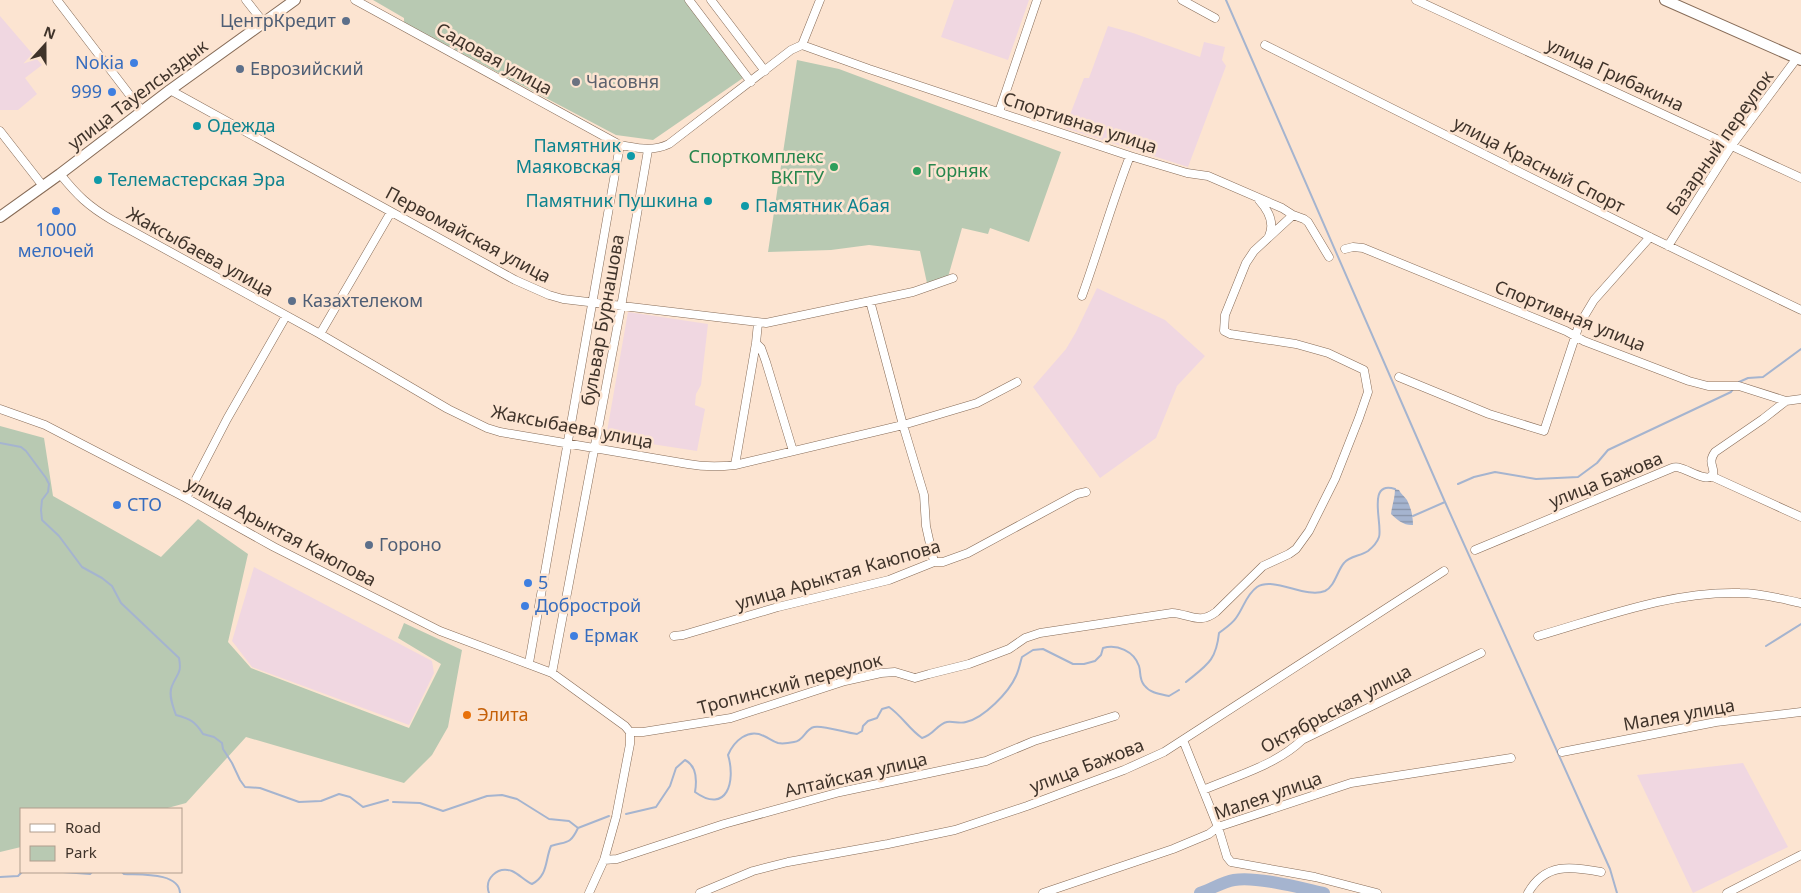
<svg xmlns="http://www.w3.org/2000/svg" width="1801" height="893" font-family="'Noto Sans',sans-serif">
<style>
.education{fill:#f0d7e1}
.park{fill:#b8c9b2}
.water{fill:url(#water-rules)}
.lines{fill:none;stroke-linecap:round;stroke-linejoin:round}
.stream{stroke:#a5b4cf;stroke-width:2}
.river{stroke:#a5b4cf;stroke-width:12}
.minor-casing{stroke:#866b57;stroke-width:9}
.tertiary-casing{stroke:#866b57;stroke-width:12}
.minor{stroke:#fff;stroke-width:8}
.tertiary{stroke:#fff;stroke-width:10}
.service-dot{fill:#5c6f8a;stroke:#fce4d1;stroke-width:2}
.shop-dot{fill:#3f7fe0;stroke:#fce4d1;stroke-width:2}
.worship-dot{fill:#6b7280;stroke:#fce4d1;stroke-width:2}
.culture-dot{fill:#0f9aa8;stroke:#fce4d1;stroke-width:2}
.leisure-dot{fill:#2e9e5b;stroke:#fce4d1;stroke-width:2}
.food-dot{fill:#e8710a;stroke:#fce4d1;stroke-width:2}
.labels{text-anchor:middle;stroke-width:5;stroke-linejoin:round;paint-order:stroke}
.service-label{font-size:18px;fill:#4e5e75;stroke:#fce4d1;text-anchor:start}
.street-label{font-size:18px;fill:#3f332a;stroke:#fce4d1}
.shop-label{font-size:18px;fill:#366cbe;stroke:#fce4d1;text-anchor:start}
.worship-label{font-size:18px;fill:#5b616d;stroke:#fce4d1;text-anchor:start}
.culture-label{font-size:18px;fill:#0d838f;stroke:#fce4d1;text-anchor:start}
.leisure-label{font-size:18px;fill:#27864d;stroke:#fce4d1;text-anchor:end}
.food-label{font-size:18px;fill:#c56008;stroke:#fce4d1;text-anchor:start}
</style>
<defs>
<pattern id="water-rules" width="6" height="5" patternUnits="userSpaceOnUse" patternTransform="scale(1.25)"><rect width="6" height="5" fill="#a5b4cf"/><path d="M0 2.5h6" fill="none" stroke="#8893a8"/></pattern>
</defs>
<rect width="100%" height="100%" fill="#fce4d1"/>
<path class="education" d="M954 0H1029L1008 60 941 37Z
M0 16 42 65 25 78 37 94 18 110H0Z
M1108 26 1133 33 1200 57 1204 42 1225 47 1222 60 1226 66 1188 167 1065 128 1084 78H1089Z
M1097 288 1165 320 1205 356 1177 386 1156 438 1100 478 1033 387 1066 349 1076 332Z
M628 312 708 324 701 385 696 394 695 405 705 409 697 451 606 437Z
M254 567 432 661 434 673 409 725 252 667 232 641Z
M1743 763 1788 847 1693 893 1637 775Z"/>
<path class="park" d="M373 0H685L743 78 653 140 616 135 404 23V18Z
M797 60 839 69 1061 152 1029 242 990 228 988 234 962 228 948 277 927 283 920 251 869 245 831 250 768 252Z
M0 426 44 438 53 496 161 557 198 519 248 554 228 642 251 668 409 728 441 664 398 638 404 623 462 650 448 727 432 755 404 783 246 737 186 803 164 809H21V847L0 852Z"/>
<path class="water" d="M1395 489 1399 490C1401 494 1404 496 1407 500 1411 508 1413 516 1413 525 1405 526 1397 520 1391 514 1392 505 1395 498 1395 489Z"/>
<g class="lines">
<path class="stream" d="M1226 0 1445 502 1610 869 1617 893
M1739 382 1748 378 1763 377 1801 349
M0 443 21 447 26 451 46 478 49 484 48 492 42 500 41 510 42 520 59 536 82 567 102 578 112 586 121 603 179 658C182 674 177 673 172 686 168 694 173 707 176 715 190 719 195 721 203 734L214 737 222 743 223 749 232 763 240 780 245 787 260 788 299 802 321 801 339 794 350 797 363 807 388 800
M1458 484 1474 477 1495 472 1536 479 1578 477 1597 463 1608 450 1731 392 1734 388
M1413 516 1445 502
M1766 646 1801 624
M1186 682C1207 665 1216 661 1219 633 1224 629 1232 624 1236 618 1244 607 1246 595 1257 587 1274 576 1305 599 1325 591 1335 586 1337 571 1344 563 1349 556 1361 556 1368 551 1373 547 1377 543 1379 537 1383 525 1366 480 1395 489
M393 802 420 803 443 811 487 796 502 795 517 799 549 819 569 821 578 828
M626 814 656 807 670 786 676 768 685 760C697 766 697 780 695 792 727 815 736 781 728 755 734 741 748 728 764 736 769 738 772 741 778 743 783 744 789 743 794 742 804 741 805 729 814 727 824 725 845 733 857 734L862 731 863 726 868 721 877 718 882 709 889 707C902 716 909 729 922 738 934 735 937 724 947 722 953 721 960 724 966 722 984 718 1009 692 1016 676 1019 670 1020 663 1022 657L1033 650 1043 649 1073 664H1084L1095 661 1101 655 1103 648C1117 644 1134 651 1139 666 1141 672 1139 679 1144 685 1150 693 1159 694 1169 696L1179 690
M63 872 90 874 92 872
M122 872 124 874C140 875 179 872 180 893
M0 877 18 876 22 872
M489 893C484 879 497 866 512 871 519 874 525 881 532 884 548 876 545 860 551 846 567 841 570 845 578 828L609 816"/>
<path class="river" d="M1200 893C1211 889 1223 882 1234 880 1256 876 1301 888 1324 893"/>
<defs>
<path id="minor" d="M57 0 142 111
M246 0 264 23
M355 0 620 145C638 148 652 152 669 144L791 50 802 45
M689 0 751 82
M711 0 765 71
M1182 0 1215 18
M1416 0 1801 178
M802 45 869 69 1130 156 1187 173 1208 176 1282 208 1293 215 1304 219 1308 222 1329 257
M802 45 820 0
M1265 45 1650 237 1801 310
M170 90 515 280 549 295 563 299 766 323 913 292 953 278
M999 112 1037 0
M0 131 43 186
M60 174C77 195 88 206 112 220L320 334 448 409 487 428 500 432 688 464C704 467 719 467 735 465L903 425 977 403 1017 382
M1259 200C1268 210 1275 223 1269 236
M1668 246 1732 145 1797 58
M1345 249 1353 247 1363 248 1566 331 1584 341 1689 381 1708 386H1739L1786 401
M1082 296C1099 249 1112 202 1130 156
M870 301 903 425 924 495 926 526 934 562
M320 334 391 212
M756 343 761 348 766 362 793 451
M1399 377 1489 414 1544 431 1579 325 1594 300 1650 237
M0 409 45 425 186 498 274 547 440 631 552 673 625 726 630 732V744L616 817 604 860 589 893
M735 465 756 343 758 323
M1711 476 1801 517
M186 498 227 419 286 316
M1475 550 1672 468C1674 467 1678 467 1680 468 1687 469 1709 484 1713 474 1715 467 1707 463 1715 452L1763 419 1786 401 1801 399
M674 636 683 635 778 607 889 580 934 562H943L968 553 1077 494 1086 492
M1538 636C1604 617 1671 591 1740 593 1760 593 1782 599 1801 603
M529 663 620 145
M552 673 621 307 648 150
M630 732H643L731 718 845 681 881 673 895 672 915 678 929 674 969 664 1009 649 1025 638 1040 633 1172 613C1190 614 1199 625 1216 612L1263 566 1289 554 1296 549 1309 531 1335 479 1359 418 1368 392 1364 370 1328 353 1296 344 1230 334 1224 331 1225 315 1246 263 1254 251 1293 215
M1183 740 1218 827 1227 857 1231 862 1315 877 1377 893
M1562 752 1716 722 1801 712
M1203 790C1236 776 1276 765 1302 740L1481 653
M604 860 617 859 724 824 840 792 986 761 1034 741 1115 716
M700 893 753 871 788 862 888 844 955 830 1027 806 1124 770 1164 752 1444 571
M1043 893 1173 849 1209 834 1218 827 1351 783 1511 758
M1528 893C1545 863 1570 866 1601 872
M1727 893 1801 855"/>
<path id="tertiary" d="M1665 0 1801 60
M0 217 60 174 170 90 295 0"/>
</defs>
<use href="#minor" class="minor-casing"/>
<use href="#tertiary" class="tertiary-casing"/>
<use href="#minor" class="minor"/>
<use href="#tertiary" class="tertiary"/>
</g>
<g class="service-dot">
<circle cx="346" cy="21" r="5"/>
<circle cx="240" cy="69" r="5"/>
<circle cx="292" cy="301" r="5"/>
<circle cx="369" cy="545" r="5"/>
</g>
<g class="shop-dot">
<circle cx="134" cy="63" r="5"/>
<circle cx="112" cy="92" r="5"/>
<circle cx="56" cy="211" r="5"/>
<circle cx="117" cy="505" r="5"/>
<circle cx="528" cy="583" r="5"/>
<circle cx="525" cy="606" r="5"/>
<circle cx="574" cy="636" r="5"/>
</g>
<circle class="worship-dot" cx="576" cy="82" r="5"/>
<g class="culture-dot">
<circle cx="197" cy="126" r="5"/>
<circle cx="631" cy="156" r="5"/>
<circle cx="98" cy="180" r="5"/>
<circle cx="708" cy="201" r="5"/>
<circle cx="745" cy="206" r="5"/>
</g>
<g class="leisure-dot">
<circle cx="834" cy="167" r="5"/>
<circle cx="917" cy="171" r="5"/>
</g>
<circle class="food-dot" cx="467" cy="715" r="5"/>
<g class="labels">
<g class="service-label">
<text x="336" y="27" text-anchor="end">ЦентрКредит</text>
<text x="250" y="75">Еврозийский</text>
<text x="302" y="307">Казахтелеком</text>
<text x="379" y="551">Гороно</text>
</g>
<g class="street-label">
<text transform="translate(494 59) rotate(29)" y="6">Садовая улица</text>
<text transform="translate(1615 75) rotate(25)" y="6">улица Грибакина</text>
<text transform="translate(138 95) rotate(-37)" y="6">улица Тауелсыздык</text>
<text transform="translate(1080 123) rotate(18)" y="6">Спортивная улица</text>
<text transform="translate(1720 143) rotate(-55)" y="6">Базарный переулок</text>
<text transform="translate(1539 165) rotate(27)" y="6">улица Красный Спорт</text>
<text transform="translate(468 235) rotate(28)" y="6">Первомайская улица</text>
<text transform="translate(200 252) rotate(29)" y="6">Жаксыбаева улица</text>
<text transform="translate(1570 316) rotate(22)" y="6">Спортивная улица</text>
<text transform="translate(603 320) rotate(-80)" y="6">бульвар Бурнашова</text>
<text transform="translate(572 427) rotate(11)" y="6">Жаксыбаева улица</text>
<text transform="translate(1606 480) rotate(-22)" y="6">улица Бажова</text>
<text transform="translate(281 532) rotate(28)" y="6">улица Арыктая Каюпова</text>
<text transform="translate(838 575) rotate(-16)" y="6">улица Арыктая Каюпова</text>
<text transform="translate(790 684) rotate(-15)" y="6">Тропинский переулок</text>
<text transform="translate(1336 709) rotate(-28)" y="6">Октябрьская улица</text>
<text transform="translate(1679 715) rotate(-10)" y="6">Малея улица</text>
<text transform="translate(1087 766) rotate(-21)" y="6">улица Бажова</text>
<text transform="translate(856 775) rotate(-13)" y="6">Алтайская улица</text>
<text transform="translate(1268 796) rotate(-19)" y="6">Малея улица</text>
</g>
<g class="shop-label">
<text x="124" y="69" text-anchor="end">Nokia</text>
<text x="102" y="98" text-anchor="end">999</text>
<text x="56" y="236" text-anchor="middle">1000<tspan x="56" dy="21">мелочей</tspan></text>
<text x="127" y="511">СТО</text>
<text x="538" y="589">5</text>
<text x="535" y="612">Добрострой</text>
<text x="584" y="642">Ермак</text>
</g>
<g class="worship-label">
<text x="586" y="88">Часовня</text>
</g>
<g class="culture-label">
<text x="207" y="132">Одежда</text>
<text x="621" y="152" text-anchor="end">Памятник<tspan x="621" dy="21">Маяковская</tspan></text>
<text x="108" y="186">Телемастерская Эра</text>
<text x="698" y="207" text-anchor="end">Памятник Пушкина</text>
<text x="755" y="212">Памятник Абая</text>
</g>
<g class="leisure-label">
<text x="824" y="163">Спорткомплекс<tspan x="824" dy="21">ВКГТУ</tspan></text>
<text x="927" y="177" text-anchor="start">Горняк</text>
</g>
<g class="food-label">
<text x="477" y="721">Элита</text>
</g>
</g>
<rect x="20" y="808" width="162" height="65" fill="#fce4d1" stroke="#b09d8e"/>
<rect x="30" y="824" width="25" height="8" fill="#ffffff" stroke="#b09d8e"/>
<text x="65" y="833" font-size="15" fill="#3f332a">Road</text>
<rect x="30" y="846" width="25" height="15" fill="#b8c9b2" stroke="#b09d8e"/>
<text x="65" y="858" font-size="15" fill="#3f332a">Park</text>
<g transform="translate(45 45) rotate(21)" stroke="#fce4d1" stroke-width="4" paint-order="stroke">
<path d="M0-4L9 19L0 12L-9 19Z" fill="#3f332a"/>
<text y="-8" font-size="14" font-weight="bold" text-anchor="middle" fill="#3f332a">N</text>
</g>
</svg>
